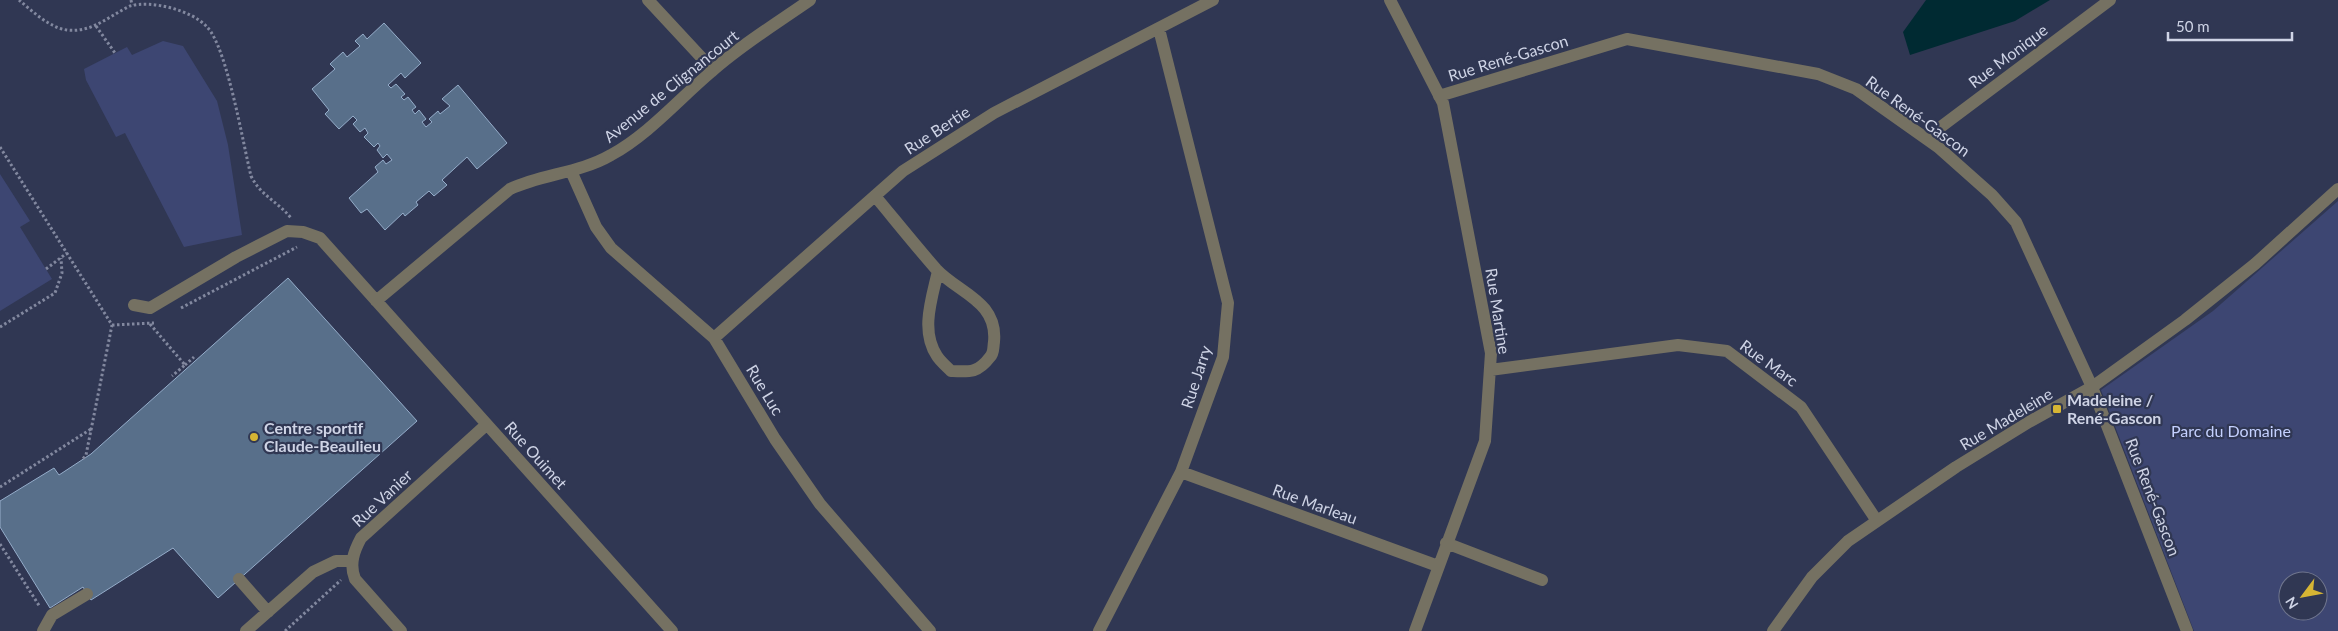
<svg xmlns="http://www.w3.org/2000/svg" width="2338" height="631" font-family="Lato,sans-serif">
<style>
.green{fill:#3d4672;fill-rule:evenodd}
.water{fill:#002a32}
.building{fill:#586f8a;stroke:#95adca}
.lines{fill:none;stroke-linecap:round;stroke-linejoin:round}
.path{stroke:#82889f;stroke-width:3;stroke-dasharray:2.5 2.5;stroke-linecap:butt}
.minor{stroke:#757162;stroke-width:12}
.poi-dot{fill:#d6b534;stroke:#303753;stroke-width:2}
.labels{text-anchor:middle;stroke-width:4.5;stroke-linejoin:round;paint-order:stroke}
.street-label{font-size:16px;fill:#cfd4e6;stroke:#303753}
.poi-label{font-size:16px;font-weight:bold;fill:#cfd4e6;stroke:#303753;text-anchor:start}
.park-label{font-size:16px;fill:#c4d0fe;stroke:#303753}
</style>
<rect width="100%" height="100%" fill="#303753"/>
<path class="green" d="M163 41 183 46 217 101 228 145 242 235 184 247 125 133 116 137 86 80 84 69 127 47 132 55Z
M0 174 30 221 20 227 52 279 0 311Z
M2338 201V631H2194L2101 390 2213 311ZM2288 581H2318V611H2288Z"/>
<path class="water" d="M1926 0H2050L2015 21 1910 55 1903 32Z"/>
<path class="building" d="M384 23 421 63 405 78 401 73 388 85 391 88 396 84 405 94 401 97 404 100 408 97 416 107 412 110 415 114 419 110 426 119 422 122 426 127 432 122 429 119 438 111 440 114 450 106 442 99 458 85 507 143 477 169 467 157 442 180 447 185 434 196 429 191 416 202 418 205 405 216 403 213 385 230 367 209 361 213 349 198 378 172 375 167 383 160 386 164 392 160 387 154 383 158 377 150 380 146 378 143 374 147 364 137 368 133 365 128 360 132 353 124 357 120 353 116 339 129 325 114 329 110 312 89 335 69 330 64 343 52 347 57 360 46 355 41 363 34 367 39Z
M288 278 417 421 218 598 173 548 91 600 83 587 50 608 0 527V501L54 468 59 475 91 454Z"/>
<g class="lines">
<path class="path" d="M19 0C32 11 50 28 67 30 92 33 109 16 130 6 151 0 192 10 207 27 227 47 243 144 251 176 261 196 277 201 291 218
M131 0 132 5
M96 26 115 53
M0 147 112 325 86 455 82 460
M46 269 67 253
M181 308 297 247
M150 324 185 365 172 376
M112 325 154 323
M0 327 55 293 62 273 61 258
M185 365 194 357
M0 487 91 429
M0 544 40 607
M285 631 341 580"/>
<path class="minor" d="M648 0 713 70
M1390 0 1443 103 1491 353 1485 441 1415 631
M1439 96 1627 39 1818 74 1856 89 1938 147 1992 195 2016 222 2092 387 2187 631
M1926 138 2110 0
M571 171 596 227 611 248 714 338 775 439 820 504 930 631
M875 196C895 220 915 245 936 269 958 293 998 301 994 342 993 348 994 353 990 357 978 373 970 372 951 371 946 366 940 361 937 356 920 331 932 298 938 271
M376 301 510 189C542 174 580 173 611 155 648 135 679 99 711 72 741 45 777 23 810 0
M134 305 150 308 236 257 287 231 303 232 320 238 672 631
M714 338 903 171 994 113 1213 0
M1490 370 1678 345 1727 351 1801 407 1877 521
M1181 472 1438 566
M1446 543 1542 580
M239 579 268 612
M43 631 52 615 87 594
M246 631 313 572 336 561H352
M401 631 355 579C349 564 354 551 361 538L486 425
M1099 631 1181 472 1223 357 1228 303 1159 29
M1773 631 1812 577 1848 541 1956 467 2029 422 2092 387 2185 320 2255 264 2338 189"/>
</g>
<g class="poi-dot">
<rect x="2052" y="404" width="10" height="10" rx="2.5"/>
<circle cx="254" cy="437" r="5"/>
</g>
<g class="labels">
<g class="street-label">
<text transform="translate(2008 56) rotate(-37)" y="6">Rue Monique</text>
<text transform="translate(1508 58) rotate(-17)" y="6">Rue René-Gascon</text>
<text transform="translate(671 86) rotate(-39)" y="6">Avenue de Clignancourt</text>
<text transform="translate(1918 116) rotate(36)" y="6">Rue René-Gascon</text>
<text transform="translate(937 130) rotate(-33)" y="6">Rue Bertie</text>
<text transform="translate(1498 311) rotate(81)" y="6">Rue Martine</text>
<text transform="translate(1769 363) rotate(36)" y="6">Rue Marc</text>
<text transform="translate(1196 377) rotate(-72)" y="6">Rue Jarry</text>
<text transform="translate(765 390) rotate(59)" y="6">Rue Luc</text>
<text transform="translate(2006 419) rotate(-31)" y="6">Rue Madeleine</text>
<text transform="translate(536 455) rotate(48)" y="6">Rue Ouimet</text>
<text transform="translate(2153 497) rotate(69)" y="6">Rue René-Gascon</text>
<text transform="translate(382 498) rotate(-43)" y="6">Rue Vanier</text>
<text transform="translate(1315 504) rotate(20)" y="6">Rue Marleau</text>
</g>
<g class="poi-label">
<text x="2067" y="406">Madeleine /<tspan x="2067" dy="18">René-Gascon</tspan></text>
<text x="264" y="434">Centre sportif<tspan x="264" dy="18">Claude-Beaulieu</tspan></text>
</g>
<g class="park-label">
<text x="2231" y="437">Parc du Domaine</text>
</g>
</g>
<g transform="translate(2303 596) rotate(238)"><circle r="24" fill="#303753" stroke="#70768e"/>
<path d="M0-4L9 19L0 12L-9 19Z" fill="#d6b534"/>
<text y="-8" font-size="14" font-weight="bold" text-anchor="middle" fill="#cfd4e6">N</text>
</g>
<path d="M2168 32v8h124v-8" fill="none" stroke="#cfd4e6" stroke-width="2.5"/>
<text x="2176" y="32" font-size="15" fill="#cfd4e6" stroke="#303753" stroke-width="4" paint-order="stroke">50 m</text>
</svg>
